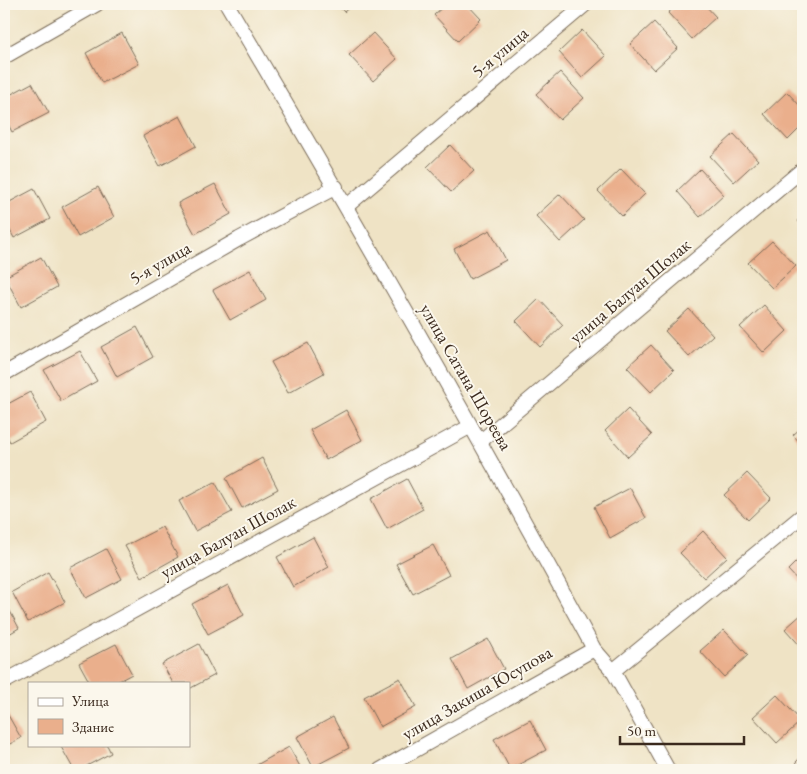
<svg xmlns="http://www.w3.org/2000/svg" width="807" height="774" font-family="'EB Garamond',serif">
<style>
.building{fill:#eaaf8c}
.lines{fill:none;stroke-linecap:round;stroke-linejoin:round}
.street-casing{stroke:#7a6b58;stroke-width:16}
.street{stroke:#fff;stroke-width:14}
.labels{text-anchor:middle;stroke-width:4;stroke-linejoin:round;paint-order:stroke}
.street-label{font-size:18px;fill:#3b2a1e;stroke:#fbf7ec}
</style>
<rect width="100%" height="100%" fill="#fbf7ec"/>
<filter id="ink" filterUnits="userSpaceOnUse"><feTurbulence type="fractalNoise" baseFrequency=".02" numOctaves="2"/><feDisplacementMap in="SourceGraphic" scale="10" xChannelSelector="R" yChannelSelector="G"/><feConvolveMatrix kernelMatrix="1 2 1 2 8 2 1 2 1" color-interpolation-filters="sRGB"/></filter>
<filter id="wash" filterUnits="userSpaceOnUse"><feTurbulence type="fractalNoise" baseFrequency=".0096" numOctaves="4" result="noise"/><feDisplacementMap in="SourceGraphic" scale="20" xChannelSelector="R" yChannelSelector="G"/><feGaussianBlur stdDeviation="1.12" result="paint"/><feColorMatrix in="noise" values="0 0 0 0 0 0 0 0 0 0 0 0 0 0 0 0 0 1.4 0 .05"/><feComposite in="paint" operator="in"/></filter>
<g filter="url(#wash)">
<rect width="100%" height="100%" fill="#efe3c5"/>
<g id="blocks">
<path class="building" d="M337 4H353L344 12Z
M446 4H467L481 19 458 41 434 15Z
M678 4H704L716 17 692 39 668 13Z
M654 22 678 48 654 70 630 44Z
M582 30 606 56 582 78 559 52Z
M122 33 139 64 102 83 86 53Z
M373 33 397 59 373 81 349 55Z
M560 72 584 98 560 120 536 94Z
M32 83 49 113 12 132 4 116V98Z
M787 92 803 109V125L788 140 764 114Z
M180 116 196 146 160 166 143 136Z
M734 134 758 160 734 182 710 156Z
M450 145 474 171 451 192 427 167Z
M621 169 645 194 622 216 598 191Z
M700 169 724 195 700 217 677 191Z
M215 184 231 214 195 234 178 203Z
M98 187 114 217 78 237 62 207Z
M34 189 50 219 14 238 4 219V205Z
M560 194 584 220 560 242 536 216Z
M803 216V227L798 221Z
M490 230 506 260 470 279 454 249Z
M772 241 796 266 772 288 748 263Z
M41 257 57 287 21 307 5 277Z
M250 270 266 300 230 320 213 290Z
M539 299 563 325 540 347 516 321Z
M764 305 787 331 764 353 740 327Z
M689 309 713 335 689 357 665 331Z
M137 327 153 357 117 377 101 347Z
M308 343 324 373 288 393 271 362Z
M651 345 674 370 651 392 627 367Z
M80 351 97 381 61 401 44 370Z
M30 392 46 422 10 442 4 430V406Z
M628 409 652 435 628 457 605 431Z
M346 410 362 440 326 460 310 430Z
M803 426V446L793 435Z
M262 458 278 489 242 508 226 478Z
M747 473 771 498 748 520 724 495Z
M407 479 423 509 387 529 371 499Z
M215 482 232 512 195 531 179 501Z
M630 488 646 518 610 538 594 507Z
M162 527 178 557 142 577 125 546Z
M703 531 727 557 704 578 680 553Z
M313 537 329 567 293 587 277 557Z
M433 545 449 575 413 594 396 564Z
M106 549 122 579 86 598 70 568Z
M803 555V586L788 570Z
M48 572 65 602 28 622 12 592Z
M228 585 244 615 208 634 192 604Z
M4 600 19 628 4 637Z
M803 613V649L785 629Z
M724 630 748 655 724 677 700 651Z
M488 639 504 669 468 689 452 659Z
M116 644 132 674 115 683H90L79 663Z
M199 644 215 675 189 689V683H173L162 664Z
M400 678 416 707 380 727 364 697Z
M777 695 801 721 777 743 753 717Z
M4 708 21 738 4 747Z
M333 717 349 748 313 767 297 737Z
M530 720 546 750 510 769 494 739Z
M60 745H107L111 753 79 770H74Z
M289 747 302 770H255L253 767Z
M803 755V770L796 762Z"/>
</g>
</g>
<g filter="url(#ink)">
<use href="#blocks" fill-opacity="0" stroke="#7a6b58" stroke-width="1"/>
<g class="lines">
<defs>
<path id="street" d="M227 4C353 217 476 431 594 649L613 671 668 770
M4 57 97 4
M347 206 586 4
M4 374 239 239 336 187
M481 441 803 169
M613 671 803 515
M4 682 471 426
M380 770 594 649"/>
</defs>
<use href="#street" class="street-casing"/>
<use href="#street" class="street"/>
</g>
</g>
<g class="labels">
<g class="street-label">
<text transform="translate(500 52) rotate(-40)" y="6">5-я улица</text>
<text transform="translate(160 263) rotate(-30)" y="6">5-я улица</text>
<text transform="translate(630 291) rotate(-40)" y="6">улица Балуан Шолак</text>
<text transform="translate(466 377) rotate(60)" y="6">улица Сатана Шореева</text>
<text transform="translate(228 537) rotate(-29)" y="6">улица Балуан Шолак</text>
<text transform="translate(477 693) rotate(-30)" y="6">улица Закиша Юсупова</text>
</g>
</g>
<rect width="807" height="774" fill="none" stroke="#fbf7ec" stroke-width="20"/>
<rect x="28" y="682" width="162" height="65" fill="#fbf7ec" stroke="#aea59a"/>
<rect x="38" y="698" width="25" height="8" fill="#ffffff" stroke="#aea59a"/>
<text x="72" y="706" font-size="15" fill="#3b2a1e">Улица</text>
<rect x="38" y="719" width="25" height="15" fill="#eaaf8c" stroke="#aea59a"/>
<text x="72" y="732" font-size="15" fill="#3b2a1e">Здание</text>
<path d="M620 736v8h124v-8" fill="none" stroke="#3b2a1e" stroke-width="2.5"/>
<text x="627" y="736" font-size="15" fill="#3b2a1e" stroke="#fbf7ec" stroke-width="4" paint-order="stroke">50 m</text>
</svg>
